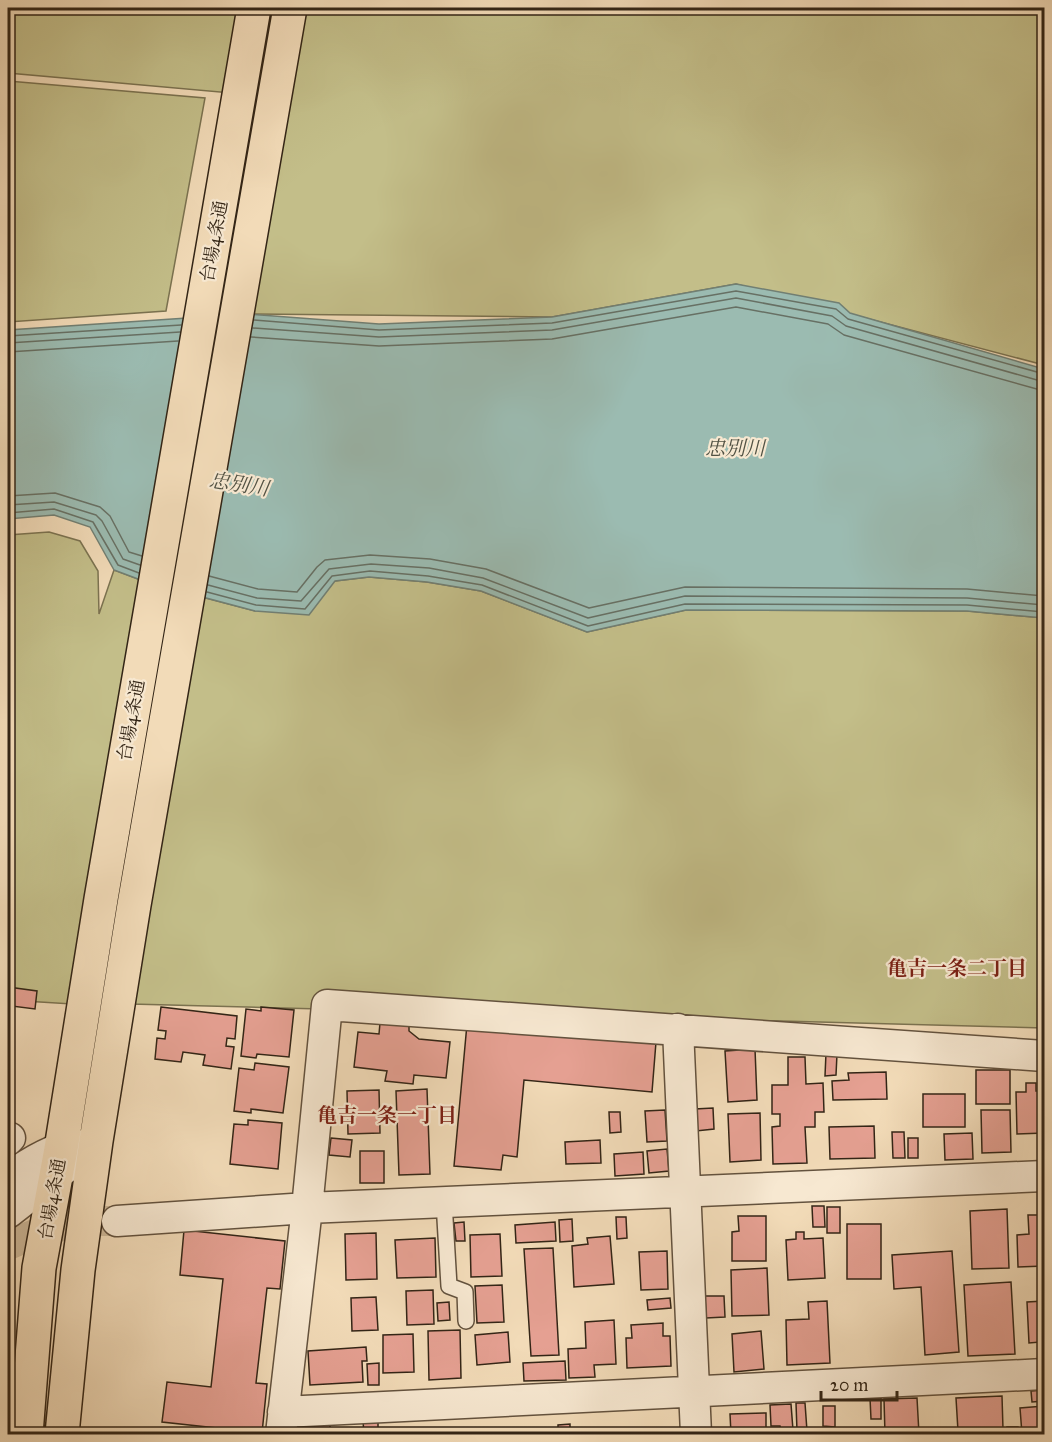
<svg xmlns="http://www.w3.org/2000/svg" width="1052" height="1442" font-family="'IM FELL Great Primer','Noto Serif JP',serif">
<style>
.green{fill:#c3be89;stroke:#7b7250;stroke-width:1.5}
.water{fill:#9bbbb1;stroke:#717f73;stroke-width:1.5}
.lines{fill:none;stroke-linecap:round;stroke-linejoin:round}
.shore{stroke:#677064;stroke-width:1.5}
.building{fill:#e5a092;stroke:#332516;stroke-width:1.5}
.minor-tunnel{stroke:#ccb798;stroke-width:30;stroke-dasharray:30 15;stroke-linecap:butt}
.service-casing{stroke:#63523e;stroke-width:18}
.minor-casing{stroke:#63523e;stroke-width:33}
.tertiary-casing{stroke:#63523e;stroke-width:36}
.trunk-casing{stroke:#332516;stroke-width:36}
.service{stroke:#f7e8d1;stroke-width:15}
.minor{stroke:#f7e8d1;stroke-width:30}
.tertiary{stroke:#f7e8d1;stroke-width:33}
.trunk{stroke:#f2dbb8;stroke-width:33}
.labels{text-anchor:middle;stroke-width:4.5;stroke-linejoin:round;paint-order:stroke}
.street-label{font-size:18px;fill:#332516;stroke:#f7e8d1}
.water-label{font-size:20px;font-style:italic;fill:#525244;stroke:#f7e8d1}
.neighbourhood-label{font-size:20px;font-weight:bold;fill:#7a1f14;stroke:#f7e8d1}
</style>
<rect width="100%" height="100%" fill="#f2dbb8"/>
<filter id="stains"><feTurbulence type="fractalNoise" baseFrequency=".00333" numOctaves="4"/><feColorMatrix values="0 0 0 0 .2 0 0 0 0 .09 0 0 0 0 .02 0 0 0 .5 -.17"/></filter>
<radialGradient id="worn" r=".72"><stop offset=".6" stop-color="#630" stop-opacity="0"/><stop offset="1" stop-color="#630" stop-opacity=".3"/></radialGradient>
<path class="green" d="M8 8H246L231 93 8 73Z
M299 8H1044V365L736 284 552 317 247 314Z
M8 81 205 98 166 311 8 322Z
M49 532 80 541 98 571 99 614 114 570 146 582 72 1004 8 1000V535Z
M369 577 427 582 481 591 587 632 686 610 967 611 1044 618V1028L131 1004 198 596 255 611 335 581Z"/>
<path class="water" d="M736 284 839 303 850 313 1044 369V618L967 611 686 610 587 632 481 591 427 582 369 577 335 581 309 615 255 611 146 582 114 570 90 527 54 515 8 519V330L247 314 379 324 552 317Z"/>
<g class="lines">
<path class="shore" d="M254 320 379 330 552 323 736 291 836 309 848 319 1044 374
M253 328 379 337 552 330 736 298 832 316 846 326 1044 382
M8 336 181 325
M251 337 379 346 552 339 736 307 828 324 844 335 1044 391
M8 343 180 332
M8 352 178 341
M8 496 55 493 100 507 110 516 129 552 142 556
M8 505 54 502 96 515 102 521 123 559 140 565
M8 513 54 509 93 522 118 565 139 573
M209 576 258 589 297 592 317 567 325 560 370 555 430 559 486 569 589 608 685 587 967 589 1044 596
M208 585 257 598 301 601 329 569 371 564 429 568 483 578 588 618 685 596 967 598 1044 605
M207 592 256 605 305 609 332 576 370 571 428 576 482 585 588 626 685 604 967 605 1044 612"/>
</g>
<path class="building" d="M8 987 37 991 35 1009 12 1006 8 1035Z
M161 1007 237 1016 235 1039 227 1038 226 1046 234 1047 231 1069 203 1065 205 1055 183 1052 181 1062 155 1059 157 1038 165 1039 166 1031 158 1030Z
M261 1007 294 1010 289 1057 257 1054 256 1058 241 1056 246 1009 261 1011Z
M380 1023 409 1026V1031L419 1039 450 1042 446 1078 414 1075 413 1084 385 1081 387 1071 354 1067 358 1032 379 1034Z
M467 1024 656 1042 652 1092 524 1080 517 1157 503 1155 501 1170 454 1166Z
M755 1049 757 1100 728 1102 725 1051Z
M826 1053 837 1054 836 1075 825 1076Z
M788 1057H805L806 1084 823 1083 824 1112H815V1127H805L807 1163 773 1164 772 1127 780 1126V1114H772V1085H788Z
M255 1063 289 1067 283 1113 251 1109V1113L234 1111 239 1068 254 1070Z
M976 1070H1010V1104H976Z
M886 1072 887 1099 833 1100 832 1081 849 1080 848 1073Z
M1026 1083H1036V1091H1044V1133L1017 1134 1016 1092H1026Z
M427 1089 430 1174 399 1175 396 1091Z
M379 1090 380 1133 348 1134 347 1091Z
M923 1094H965V1127H923Z
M713 1108 714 1129 696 1131 695 1109Z
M665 1110 667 1141 647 1142 645 1111Z
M981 1110H1010L1011 1152 982 1153Z
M609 1112H620L621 1132 610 1133Z
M760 1113 761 1160 730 1162 728 1114Z
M248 1120 282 1123 278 1169 230 1164 234 1124 248 1125Z
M874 1126 875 1158 830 1159 829 1127Z
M892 1132H904L905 1158H893Z
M972 1133 973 1159 945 1160 944 1134Z
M331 1138 352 1140 350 1157 329 1155Z
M908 1138H918V1158H908Z
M600 1140 601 1163 566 1164 565 1142Z
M667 1149 669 1171 649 1173 647 1151Z
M360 1151H384V1183H360Z
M643 1152 644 1174 615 1176 614 1154Z
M812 1206H824L825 1227H813Z
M827 1207H840V1233H827Z
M1007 1209 1009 1268 972 1269 970 1211Z
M1028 1215H1044V1266L1018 1267 1017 1235 1029 1234Z
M738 1216H766V1261H732V1232L739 1231Z
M616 1217H626L627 1238 617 1239Z
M572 1219 573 1241 560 1242 559 1220Z
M464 1222 465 1241H456L454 1223Z
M555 1222 556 1241 516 1243 515 1225Z
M847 1224H881V1279H847Z
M184 1230 285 1241 280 1289 267 1288 256 1383 267 1384 262 1433 162 1422 167 1382 211 1387 223 1279 180 1275Z
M796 1232H804V1239L823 1238 825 1278 788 1280 786 1240 796 1239Z
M376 1233 377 1279 346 1280 345 1234Z
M500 1234 502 1276 471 1277 470 1235Z
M610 1236 614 1284 574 1287 572 1246 588 1244 587 1238Z
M435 1238 436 1277 397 1278 395 1240Z
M553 1248 559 1355 531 1356 524 1249Z
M667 1251 668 1289 641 1290 639 1252Z
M952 1251 959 1352 925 1355 921 1287 894 1289 892 1255Z
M767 1268 769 1315 732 1316 731 1270Z
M1011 1282 1015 1354 968 1356 964 1285Z
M502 1285 504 1322 477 1323 475 1286Z
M433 1290 434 1324 407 1325 406 1291Z
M705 1296H724L725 1317 706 1318Z
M376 1297 378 1330 352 1331 351 1298Z
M670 1298 671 1308 648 1310 647 1300Z
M827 1301 830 1363 787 1365 786 1320 809 1319 808 1302Z
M1044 1301V1359H1040V1342L1029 1343 1027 1302Z
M449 1302 450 1320 438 1321 437 1303Z
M614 1320 616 1364 594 1365 595 1377 569 1378 568 1349 586 1348 585 1322Z
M663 1323V1336H670L671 1366 627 1368 626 1338H632L631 1325Z
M460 1330 461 1378 429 1380 428 1331Z
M761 1331 764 1369 734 1372 732 1334Z
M508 1332 510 1362 477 1365 475 1335Z
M413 1334 414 1372 383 1373V1335Z
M366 1347 367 1361H362L363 1382 310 1385 308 1351Z
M565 1361 566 1380 524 1381 523 1363Z
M379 1363V1385H368L367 1364Z
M1044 1390V1401L1032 1402 1031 1391Z
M1002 1396 1003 1429 958 1431 956 1398Z
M870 1398H881V1419H871Z
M917 1398 919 1434H885L884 1399Z
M796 1403H805L807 1431H797Z
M791 1404 793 1430 781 1431 780 1426H771L770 1405Z
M823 1406H835V1427L823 1426Z
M1044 1406V1434H1022L1020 1408Z
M766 1413V1434H731L730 1414Z
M378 1420V1434H364L363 1421Z
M309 1424H330V1434H309Z
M570 1424V1434H558V1425Z
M1007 1427H1018L1019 1434H1007Z
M713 1429H725V1434H714Z"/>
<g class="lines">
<path class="minor-tunnel" d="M8 1245 40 1232 80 1221H117"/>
<defs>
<path id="service" d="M444 1202 449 1286 465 1292 466 1321"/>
<path id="minor" d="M678 1029 696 1434
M8 1140 10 1138
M117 1221 307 1208 1044 1176
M283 1412 1044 1374
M281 1434 307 1208 327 1005 1044 1056"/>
<path id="tertiary" d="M8 1180C28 1165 50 1151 75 1146
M8 1211 72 1161"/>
<path id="trunk" d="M26 1434 39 1268 61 1149 101 899 254 8
M62 1434 78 1270 96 1141 134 905 290 8"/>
</defs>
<use href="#service" class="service-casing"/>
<use href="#minor" class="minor-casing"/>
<use href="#tertiary" class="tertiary-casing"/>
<use href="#trunk" class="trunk-casing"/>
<use href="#service" class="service"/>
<use href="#minor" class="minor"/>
<use href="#tertiary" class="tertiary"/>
<use href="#trunk" class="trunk"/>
</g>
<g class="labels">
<g class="street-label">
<text transform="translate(214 241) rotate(-80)" y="6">台場4条通</text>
<text transform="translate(131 720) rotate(-80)" y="6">台場4条通</text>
<text transform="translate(52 1199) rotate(-80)" y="6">台場4条通</text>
</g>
<g class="water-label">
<text x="735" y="455">忠別川</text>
<text transform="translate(239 484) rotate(9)" y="7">忠別川</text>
</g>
<g class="neighbourhood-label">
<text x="957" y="975">亀吉一条二丁目</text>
<text x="387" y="1122">亀吉一条一丁目</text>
</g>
</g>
<rect width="1052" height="1442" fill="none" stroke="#f2dbb8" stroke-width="30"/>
<rect x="9" y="9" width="1034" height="1424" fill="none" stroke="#332516" stroke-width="3"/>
<rect x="15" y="15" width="1022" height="1412" fill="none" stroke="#332516" stroke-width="1.5"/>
<path d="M821 1391v9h76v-9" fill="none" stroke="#332516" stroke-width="3"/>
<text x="830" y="1391" font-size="18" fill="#332516" stroke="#f7e8d1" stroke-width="4.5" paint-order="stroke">20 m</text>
<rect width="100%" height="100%" filter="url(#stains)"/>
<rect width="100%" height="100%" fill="url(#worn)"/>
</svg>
